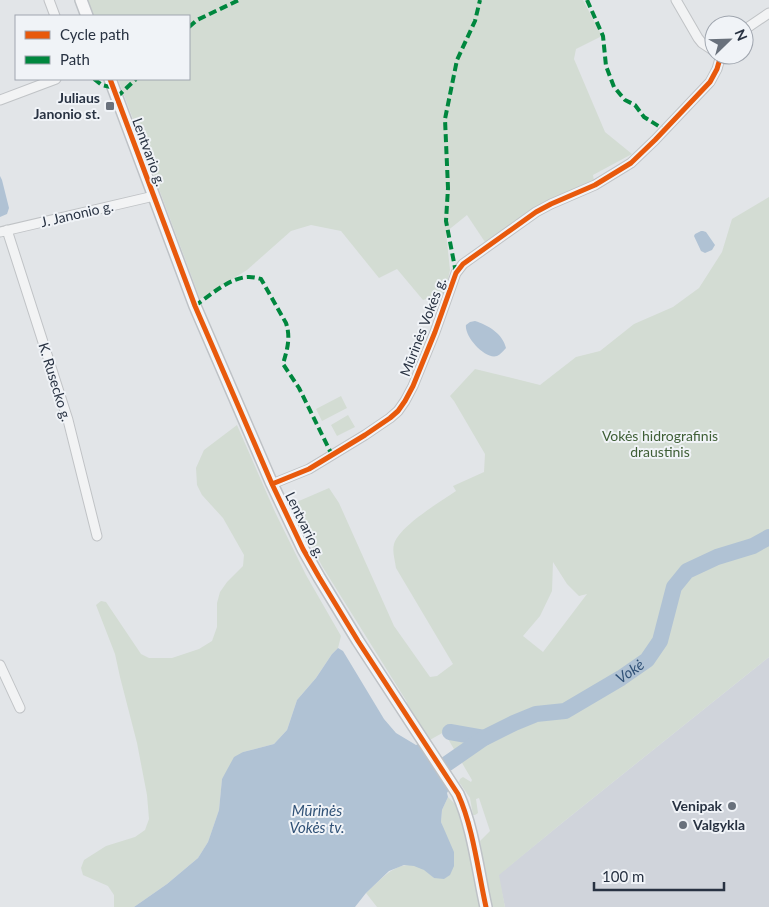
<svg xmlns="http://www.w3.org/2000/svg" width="769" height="907" font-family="Lato,sans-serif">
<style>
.built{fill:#d0d4db}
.green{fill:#d3dcd3;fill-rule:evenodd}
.water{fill:#b0c2d4}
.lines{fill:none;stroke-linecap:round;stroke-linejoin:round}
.river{stroke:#b0c2d4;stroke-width:16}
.minor-casing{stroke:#c0c3c6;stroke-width:11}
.major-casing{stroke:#bec2c6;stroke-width:14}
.minor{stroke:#f2f3f4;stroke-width:9}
.major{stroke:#f6f6f7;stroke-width:11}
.quiet{stroke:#00873e;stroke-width:4;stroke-dasharray:8 4;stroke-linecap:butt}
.cycleway-casing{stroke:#f0f3f7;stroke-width:8}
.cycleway{stroke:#e8590c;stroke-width:5}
.poi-dot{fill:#69717c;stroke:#f0f3f7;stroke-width:2}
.labels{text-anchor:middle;stroke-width:4;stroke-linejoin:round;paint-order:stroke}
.poi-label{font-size:14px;font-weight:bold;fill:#283242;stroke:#f0f3f7;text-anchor:end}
.street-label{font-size:14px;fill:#283242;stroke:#f0f3f7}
.park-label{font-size:14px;fill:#3e5e35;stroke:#f0f3f7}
.water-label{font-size:15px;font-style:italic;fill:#315277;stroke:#f0f3f7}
</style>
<rect width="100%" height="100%" fill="#e2e5e8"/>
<path class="built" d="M769 657V907H505L498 875 562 823Z"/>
<path class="green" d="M88 0H583L602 36 576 49 574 59 605 132 632 154 593 175 594 181 542 204 485 242 467 215 446 232 450 270 445 293 423 300 397 269 379 278 341 231 311 225 291 231 247 270 200 299 118 79H189V16H94Z
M769 197V657L562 823 499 875 505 907H491L479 853H482L480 841 490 831 479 798 476 799 478 813 475 815H473L470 798 459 782 460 779 463 777 471 782 472 780 444 732 428 741 404 704 407 702 322 566 311 545 292 504 329 488 339 503 394 626 430 677 437 676 453 664 396 568C395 560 392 552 394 544 400 526 437 504 453 493L456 491 453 486 484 472 485 454 454 401 450 396 475 369 540 385 576 357 600 351 634 324 673 307 699 288 722 252 732 219ZM553 562 567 584 579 596 587 594 543 652 523 636 540 616 552 591Z
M341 396 347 408 322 421 316 409Z
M348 415 355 427 337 436 331 425Z
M237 425 275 512 306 575 341 636 338 648 332 654 316 678 297 700 287 730 274 744 243 752 222 779 219 810 208 842 198 858 167 884 134 907H114V895L108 886 83 875 81 868 84 860 106 846 135 837 145 830 149 819 147 795 137 743 120 677 115 654 96 605 101 601 106 602 141 654 149 658H172L199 649 212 641 217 627V603L220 592 227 582 243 566 244 555 223 518 202 495 197 485 196 468 204 450Z
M448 797 457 806 462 819 481 907H377L366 893C383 878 400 855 425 870 428 872 431 875 434 878L445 834 441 822 442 810Z"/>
<path class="water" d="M0 176 2 180 9 208 7 214 0 217Z
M701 231H703L706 232 715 245 712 250 705 253 701 251 694 236 695 234Z
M475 321C488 325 503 334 506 348 503 351 500 355 497 356 485 360 464 336 466 325L470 322Z
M338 648 343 651 384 719 396 733 416 745 421 743 450 788 447 793 448 797 442 810 441 822 454 852V866L450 875 444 879 434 878 424 870 414 866 404 865 389 871 366 893 355 907H134L167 884 198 858 208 842 219 810 222 779 234 757 243 752 274 744 287 730 297 700 316 678 332 654Z"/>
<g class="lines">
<g class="river">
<path d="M450 732 484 738"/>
<path id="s1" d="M445 765 484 738 514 723 536 714 565 711 621 678 647 660 660 641 674 587 687 571 717 557 753 546 769 537"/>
</g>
<defs>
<path id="minor" d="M49 0 55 16
M676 0 698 38 702 43 714 51
M744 30 769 13
M0 100 56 79
M7 230 68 420 97 536
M0 232 154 196
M272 484 309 469 365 435 390 418 398 411 405 401 413 386 435 332 456 273 463 264 536 212 551 204 595 185 631 163 655 140 710 82 717 69 721 55
M0 665 20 708"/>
<path id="major" d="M81 0 87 16
M110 79 195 306 272 484 303 549 319 577 358 641 458 794C473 827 478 871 486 907"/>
</defs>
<use href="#minor" class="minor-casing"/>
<use href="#major" class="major-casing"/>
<use href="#minor" class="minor"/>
<use href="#major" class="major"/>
<path class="quiet" d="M587 0 603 36 606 66 614 87 625 100 635 105 644 117 665 130
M189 27 197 20 239 0
M94 79 102 85 114 88
M117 97 136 79
M456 273 446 221 448 188 445 119 457 60 475 21 480 0
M195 306C209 296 230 277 249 277 253 277 257 278 261 279L286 323C291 338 287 350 283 364L299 388 332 455"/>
<defs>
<path id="cycleway" d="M110 79 195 306 272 484 303 549 319 577 358 641 458 794C473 827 478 871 486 907
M272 484 309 469 365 435 390 418 398 411 405 401 413 386 435 332 456 273 463 264 536 212 551 204 595 185 631 163 655 140 710 82 717 69 721 55"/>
</defs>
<use href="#cycleway" class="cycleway-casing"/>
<use href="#cycleway" class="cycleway"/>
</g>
<g class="poi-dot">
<rect x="105" y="101" width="10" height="10" rx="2.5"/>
<circle cx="732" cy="806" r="5"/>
<circle cx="683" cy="825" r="5"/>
</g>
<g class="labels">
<g class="poi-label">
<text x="100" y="103">Juliaus<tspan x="100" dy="16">Janonio st.</tspan></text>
<text x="722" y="811">Venipak</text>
<text x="693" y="830" text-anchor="start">Valgykla</text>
</g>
<g class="street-label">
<text transform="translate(149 152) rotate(70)" y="5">Lentvario g.</text>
<text transform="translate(77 214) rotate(-13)" y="5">J. Janonio g.</text>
<text transform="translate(423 327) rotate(-69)" y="5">Mūrinės Vokės g.</text>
<text transform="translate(55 382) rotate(73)" y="5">K. Rusecko g.</text>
<text transform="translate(305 525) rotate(64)" y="5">Lentvario g.</text>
</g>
<g class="park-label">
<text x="660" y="441">Vokės hidrografinis<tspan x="660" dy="16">draustinis</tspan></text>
</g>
<g class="water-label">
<text dy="5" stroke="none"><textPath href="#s1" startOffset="210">Vokė</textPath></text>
<text x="317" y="816">Mūrinės<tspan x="317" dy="17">Vokės tv.</tspan></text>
</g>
</g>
<rect x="15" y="15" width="175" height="65" fill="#f0f3f7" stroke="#a0a6af"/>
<rect x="25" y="31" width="25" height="8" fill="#e8590c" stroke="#a0a6af"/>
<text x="60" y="40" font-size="15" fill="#283242">Cycle path</text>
<rect x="25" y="56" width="25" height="8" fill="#00873e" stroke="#a0a6af"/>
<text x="60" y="65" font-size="15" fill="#283242">Path</text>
<g transform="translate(729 40) rotate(67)"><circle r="24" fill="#f0f3f7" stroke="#a0a6af"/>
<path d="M0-4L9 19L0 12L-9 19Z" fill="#69717c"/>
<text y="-8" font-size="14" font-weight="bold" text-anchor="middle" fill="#283242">N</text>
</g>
<path d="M594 882v8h130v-8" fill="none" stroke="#283242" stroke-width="2.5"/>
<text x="602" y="882" font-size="15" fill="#283242" stroke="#f0f3f7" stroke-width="4" paint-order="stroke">100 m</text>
</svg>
